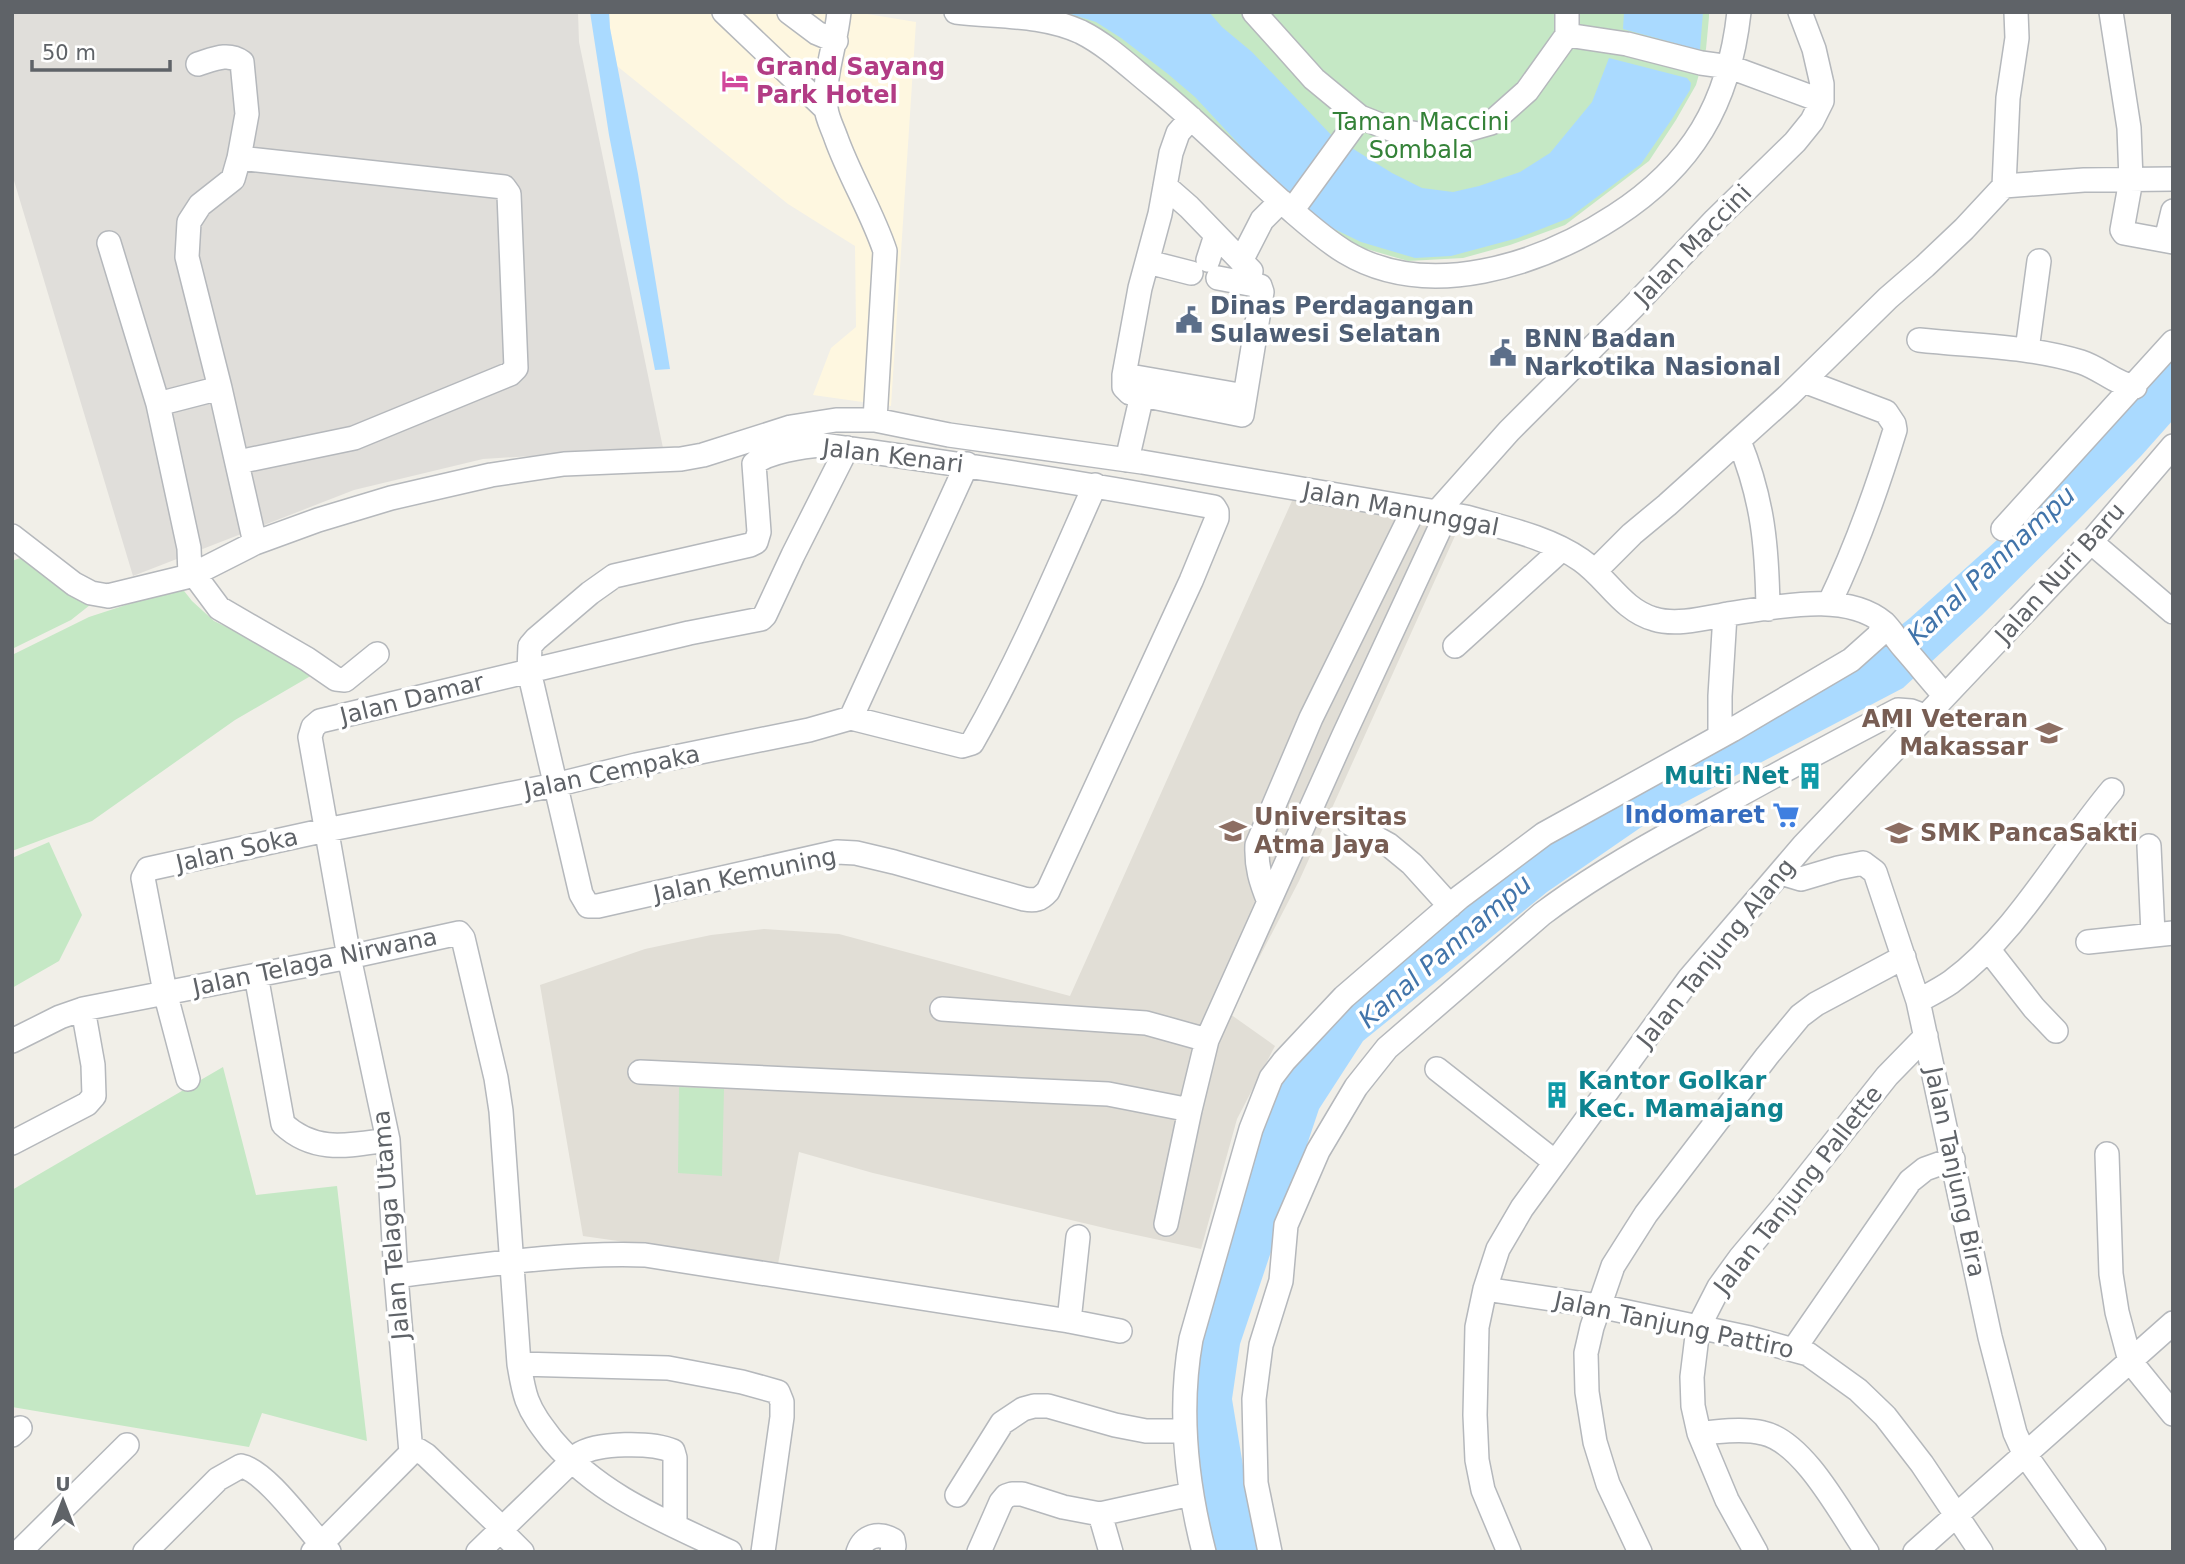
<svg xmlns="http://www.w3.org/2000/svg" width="2185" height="1564" font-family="'DejaVu Sans',sans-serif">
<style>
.commercial{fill:#fef7e0}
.industrial{fill:#e0deda}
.education{fill:#e1ded6}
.green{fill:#c5e8c5}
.water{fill:#aadaff}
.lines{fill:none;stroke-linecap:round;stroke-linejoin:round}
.minor-casing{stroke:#b5b8bc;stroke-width:26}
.minor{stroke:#fff;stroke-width:23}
.labels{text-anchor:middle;stroke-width:7;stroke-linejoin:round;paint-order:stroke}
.hotel-label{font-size:24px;font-weight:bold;fill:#b23c85;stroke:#fff;text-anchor:start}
.park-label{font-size:24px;fill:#348238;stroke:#fff}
.street-label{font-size:24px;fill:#5f6368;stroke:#fff}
.service-label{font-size:24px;font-weight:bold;fill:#4e5e75;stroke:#fff;text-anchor:start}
.education-label{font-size:24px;font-weight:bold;fill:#785e54;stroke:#fff;text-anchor:start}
.culture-label{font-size:24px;font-weight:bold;fill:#0d838f;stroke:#fff;text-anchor:end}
.shop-label{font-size:24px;font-weight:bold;fill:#366cbe;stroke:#fff;text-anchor:end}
.water-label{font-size:26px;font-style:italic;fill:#4174aa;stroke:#fff}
</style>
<rect width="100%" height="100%" fill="#f1efe8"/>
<path class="commercial" d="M609 12H855L916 22 891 406 813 395 831 348 856 327 855 246 788 204 617 66 610 28Z"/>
<path class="industrial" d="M12 12H578L579 42 663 448 483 459 354 490 133 576 12 174Z"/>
<path class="education" d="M1296 492 1459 527 1299 881 1230 1014 1275 1046 1237 1119 1201 1249 1113 1230 873 1173 799 1152 778 1264 583 1236 540 985 645 949 711 935 764 929 839 934 1070 996Z"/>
<path class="green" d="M1042 12H1709V17L1706 49 1696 85 1676 120 1649 161 1565 225 1510 245 1463 258 1408 261 1356 246 1319 226 1157 74 1094 27Z
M20 558 90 605 71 620 12 649V561Z
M181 587 192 601 214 621 274 650 314 674 235 720 92 821 12 851V655L89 617Z
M49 842 82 915 59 961 12 988V858Z
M223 1067 256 1195 337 1186 367 1441 262 1413 249 1447 12 1407V1190Z
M679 1087 724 1089 722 1176 678 1173Z"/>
<path class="water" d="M590 12H609L610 28 638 174 670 369 655 370 609 135Z
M1064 12H1209L1222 27 1252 52 1335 139 1290 199 1195 97 1168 74 1121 38 1096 22Z
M1624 12H1703L1700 50 1623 29Z
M1609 58 1687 78 1691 83 1690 90 1672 119 1641 164 1569 218 1518 238 1451 256 1415 258 1361 242 1324 224 1300 208 1347 145 1392 173 1422 188 1453 192 1479 186 1520 172 1550 153 1592 102Z
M2173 348V420L2141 456 2077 521 1982 615 1903 688 1653 819 1547 892 1363 1041 1319 1109 1240 1344 1232 1399 1248 1496 1261 1552H1208L1191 1429 1194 1349 1274 1088 1341 1006 1529 848 1844 671 1910 618 2016 523Z"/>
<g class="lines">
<defs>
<path id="minor" d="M724 12 826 109
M789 12 817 33 836 41
M839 12C836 44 823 76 826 108 827 118 833 129 836 138 850 177 872 212 885 251L875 420
M956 12C997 17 1042 14 1081 32 1109 46 1133 70 1157 89 1201 125 1240 165 1283 203 1303 220 1322 238 1345 252 1428 302 1540 265 1615 216 1692 166 1729 104 1739 12
M1254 12 1314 79 1360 117 1393 130 1426 135 1459 132 1491 123 1527 91 1567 35V12
M2111 12 2129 128 2131 180 2122 230 2124 233 2173 242
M1567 35 1627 44 1701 63 1730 67 1822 101
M1165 186 1189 207 1251 271 1249 283
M2004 186 2084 180 2173 179
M1294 212 1296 205 1360 117
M2166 240 2173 211
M109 243 158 404 189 548 190 576
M1208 260 1216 235
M1241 261 1262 220 1281 201
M1148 262 1191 273
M1919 340C1973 346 2029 346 2081 362 2100 368 2116 384 2135 387
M2027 350 2039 261
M1124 375 1245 396
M1804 381 1886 412 1894 424 1895 430C1877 489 1856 548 1829 604
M220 388 255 543
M1142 395 1242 415 1262 292 1260 286 1218 278
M158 404 220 388 187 257 189 222 200 205 233 179 239 158 247 114 242 62C228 52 214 59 198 64
M1739 441C1763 500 1767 546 1768 609
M822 445C954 463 1084 483 1214 507L1217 512V518L1191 581 1048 891C1040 900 1035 901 1024 899L894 862 856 853 837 852 598 906H588L581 894 529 671 530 646 536 639 590 593 614 576 750 545 756 542 759 532 754 464C766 452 805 446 822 445Z
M1127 460 1142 395 1130 393 1124 387V375L1140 288 1160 214 1171 153 1178 133 1191 118
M238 462 354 438 510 374 516 368 509 194 504 187 239 158
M1437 512 1509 431 1633 307 1715 220 1795 142 1812 121 1822 101V84L1814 49 1800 12
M2003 529 2173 342
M12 536 74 584 91 593 108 596 190 576 255 543 318 520 391 498 491 475 564 464 681 459 703 455 791 427 836 420H875L949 435 1142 462 1466 517C1504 528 1548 537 1581 560 1607 578 1622 610 1654 619 1676 626 1706 618 1728 614 1774 608 1845 590 1884 623 1891 630 1897 640 1904 648 1918 664 1931 680 1945 696
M2091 542 2173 612
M1595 571 1632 534 1667 505 1789 395 1888 298 1925 266 1964 229 2004 186 2008 98 2017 38 2016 12
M193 573 219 608 307 659 336 679 345 680 377 654
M1455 646 1562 549
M851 718 962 746 972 743C1020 659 1056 573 1095 485
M1720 736V696L1725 615
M1349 823 1389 845 1412 864 1450 906
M2149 846 2153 934
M1781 873 1801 879 1838 868 1863 863 1875 872 1918 1001 1990 1337 2015 1433 2024 1453 2094 1552
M1269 902C1261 882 1256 867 1257 845L1311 718 1414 509
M2088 942 2173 933
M1988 949 2034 1008 2056 1031
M256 975 283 1124C315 1154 350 1145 388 1140
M1918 1001C1929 995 1941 989 1951 982 2018 932 2059 853 2112 790
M942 1009 1146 1023 1207 1040
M12 1041 60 1017 83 1009 349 957 459 933 463 938 496 1078 501 1111 519 1364C521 1376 523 1389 527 1400 533 1416 543 1428 553 1441 601 1497 665 1521 730 1552
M1437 1069 1555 1162
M640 1072 1108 1094 1190 1110 1207 1040 1343 737 1447 513
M188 1079 165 992 143 878 148 869 326 830 555 785 636 765 809 730 851 718 967 464
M12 1143 87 1104 94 1096 93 1065 83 1009
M2107 1154 2111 1274 2117 1312 2130 1361 2173 1414
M1166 1224 1190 1110
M396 1276C478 1266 563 1252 645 1255L1069 1321 1120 1331
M1485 1289 1599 1306 1750 1338 1808 1354 1858 1390 1885 1416 1922 1464 1981 1552
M1069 1321 1078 1237
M1794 1349 1910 1181 1925 1169 1953 1159
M519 1364 668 1368 742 1382 778 1392 782 1402V1417L763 1552
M1699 1433C1720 1432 1742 1428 1763 1433 1805 1442 1843 1518 1867 1552
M12 1435 20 1428
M411 1453 396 1276 388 1140 349 957 310 737 313 727 320 721 689 633 761 619 765 615 793 555 847 448
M411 1453 418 1450 426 1455 502 1528
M957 1495 1002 1423 1023 1409 1034 1406H1048L1115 1425 1146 1431H1183
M501 1531 522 1552
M19 1552 127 1445
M145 1552 218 1479 241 1466C267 1471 308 1531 329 1552
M313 1552 411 1453
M478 1552 578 1455C597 1442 652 1442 673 1451L675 1458V1525
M858 1552C864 1535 879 1532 893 1540L894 1546 892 1552
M979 1552 1001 1502 1006 1496 1012 1494H1022L1063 1507 1100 1514
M1111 1552 1100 1514 1191 1494
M1204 1552C1186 1482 1178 1411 1191 1339L1251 1129 1271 1078 1284 1061 1344 997 1460 897 1544 834 1732 730 1851 660 1879 635 1883 623
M1270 1552 1256 1483 1254 1399 1261 1345 1281 1281 1286 1225 1318 1151 1356 1087 1387 1048 1542 914C1587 880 1637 851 1687 824 1757 785 1827 747 1898 710L1911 711 1927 717
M1509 1552 1483 1490 1477 1460 1475 1415 1477 1327 1485 1289 1498 1249 1522 1208 1689 979 1803 846 2091 542 2173 446
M1640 1552 1608 1484 1595 1442 1587 1392 1586 1353 1592 1327 1613 1266 1646 1214 1767 1056 1800 1016 1816 1004 1904 957
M1756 1552 1727 1500 1699 1433 1693 1406 1692 1377 1698 1328 1719 1287 1740 1258 1787 1202 1887 1076 1926 1036
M1915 1552 2173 1323"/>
</defs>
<use href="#minor" class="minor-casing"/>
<use href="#minor" class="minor"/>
</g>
<defs>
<symbol id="hotel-bare" viewBox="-9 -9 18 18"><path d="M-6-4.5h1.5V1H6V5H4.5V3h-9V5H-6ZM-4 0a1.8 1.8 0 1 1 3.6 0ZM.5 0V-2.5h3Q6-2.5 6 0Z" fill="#d1479c" stroke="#fff" stroke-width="2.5" paint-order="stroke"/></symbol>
<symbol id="civic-bare" viewBox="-9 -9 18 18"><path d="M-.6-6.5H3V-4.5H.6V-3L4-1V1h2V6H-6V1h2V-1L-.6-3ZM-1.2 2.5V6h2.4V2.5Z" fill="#5c6f8a" stroke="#fff" stroke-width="2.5" paint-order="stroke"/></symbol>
<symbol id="university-bare" viewBox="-9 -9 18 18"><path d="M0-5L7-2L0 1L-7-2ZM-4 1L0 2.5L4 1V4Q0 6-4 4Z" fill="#8d6e63" stroke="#fff" stroke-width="2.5" paint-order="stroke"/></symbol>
<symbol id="building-bare" viewBox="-9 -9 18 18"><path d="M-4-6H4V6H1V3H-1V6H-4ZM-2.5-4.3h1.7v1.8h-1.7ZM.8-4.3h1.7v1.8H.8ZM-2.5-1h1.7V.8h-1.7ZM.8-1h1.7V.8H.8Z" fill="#0f9aa8" stroke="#fff" stroke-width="2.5" paint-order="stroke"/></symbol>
<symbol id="supermarket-bare" viewBox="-9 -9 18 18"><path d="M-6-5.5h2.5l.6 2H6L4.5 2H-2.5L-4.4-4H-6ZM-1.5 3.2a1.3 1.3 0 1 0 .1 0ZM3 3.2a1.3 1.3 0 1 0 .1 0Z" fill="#3f7fe0" stroke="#fff" stroke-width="2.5" paint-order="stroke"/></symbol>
<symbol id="school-bare" viewBox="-9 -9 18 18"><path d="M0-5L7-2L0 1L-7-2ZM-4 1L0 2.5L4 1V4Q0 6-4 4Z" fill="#8d6e63" stroke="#fff" stroke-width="2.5" paint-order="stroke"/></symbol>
</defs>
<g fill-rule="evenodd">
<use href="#hotel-bare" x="716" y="62" width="38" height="38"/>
<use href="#civic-bare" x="1170" y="301" width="38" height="38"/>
<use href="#civic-bare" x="1484" y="334" width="38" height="38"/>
<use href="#university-bare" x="2030" y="714" width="38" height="38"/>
<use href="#building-bare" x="1791" y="757" width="38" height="38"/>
<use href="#supermarket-bare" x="1767" y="796" width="38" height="38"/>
<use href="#university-bare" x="1214" y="812" width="38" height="38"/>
<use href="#school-bare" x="1880" y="814" width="38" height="38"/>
<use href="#building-bare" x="1538" y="1076" width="38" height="38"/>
</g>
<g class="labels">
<g class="hotel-label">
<text x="756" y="75">Grand Sayang<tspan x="756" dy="28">Park Hotel</tspan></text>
</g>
<g class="park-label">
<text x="1421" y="130">Taman Maccini<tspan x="1421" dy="28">Sombala</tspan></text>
</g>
<g class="street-label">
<text transform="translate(1693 245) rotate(-46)" y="8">Jalan Maccini</text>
<text transform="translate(893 456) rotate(7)" y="8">Jalan Kenari</text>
<text transform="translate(1401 509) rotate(11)" y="8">Jalan Manunggal</text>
<text transform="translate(2060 573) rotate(-48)" y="8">Jalan Nuri Baru</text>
<text transform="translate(412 699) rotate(-14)" y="8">Jalan Damar</text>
<text transform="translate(612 772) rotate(-12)" y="8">Jalan Cempaka</text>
<text transform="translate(237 850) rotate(-13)" y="8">Jalan Soka</text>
<text transform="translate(745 875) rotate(-12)" y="8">Jalan Kemuning</text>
<text transform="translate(1716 953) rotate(-51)" y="8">Jalan Tanjung Alang</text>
<text transform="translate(315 962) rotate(-12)" y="8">Jalan Telaga Nirwana</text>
<text transform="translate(1955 1172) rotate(78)" y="8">Jalan Tanjung Bira</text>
<text transform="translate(1798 1190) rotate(-52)" y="8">Jalan Tanjung Pallette</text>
<text transform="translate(391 1225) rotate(-95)" y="8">Jalan Telaga Utama</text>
<text transform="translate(1674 1325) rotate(12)" y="8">Jalan Tanjung Pattiro</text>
</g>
<g class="service-label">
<text x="1210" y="314">Dinas Perdagangan<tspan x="1210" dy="28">Sulawesi Selatan</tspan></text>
<text x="1524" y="347">BNN Badan<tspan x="1524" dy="28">Narkotika Nasional</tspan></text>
</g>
<g class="education-label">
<text x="2028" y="727" text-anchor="end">AMI Veteran<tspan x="2028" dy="28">Makassar</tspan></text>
<text x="1254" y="825">Universitas<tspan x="1254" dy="28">Atma Jaya</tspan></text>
<text x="1920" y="841">SMK PancaSakti</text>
</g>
<g class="culture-label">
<text x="1789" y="784">Multi Net</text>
<text x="1578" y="1089" text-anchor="start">Kantor Golkar<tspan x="1578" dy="28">Kec. Mamajang</tspan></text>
</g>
<g class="shop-label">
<text x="1765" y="823">Indomaret</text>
</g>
<g class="water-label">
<text transform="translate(1991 565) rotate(-43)" y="9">Kanal Pannampu</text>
<text transform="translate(1445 951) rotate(-41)" y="9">Kanal Pannampu</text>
</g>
</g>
<rect width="2185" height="1564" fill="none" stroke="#5f6368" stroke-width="28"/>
<g transform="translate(63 1501)" stroke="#ffffff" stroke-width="5" paint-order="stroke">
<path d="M0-5L12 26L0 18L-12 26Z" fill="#5f6368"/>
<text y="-10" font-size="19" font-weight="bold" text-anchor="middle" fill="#5f6368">U</text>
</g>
<path d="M32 60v10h138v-10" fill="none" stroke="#5f6368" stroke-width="3.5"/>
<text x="42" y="60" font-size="21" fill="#5f6368" stroke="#ffffff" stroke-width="5" paint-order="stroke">50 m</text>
</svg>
